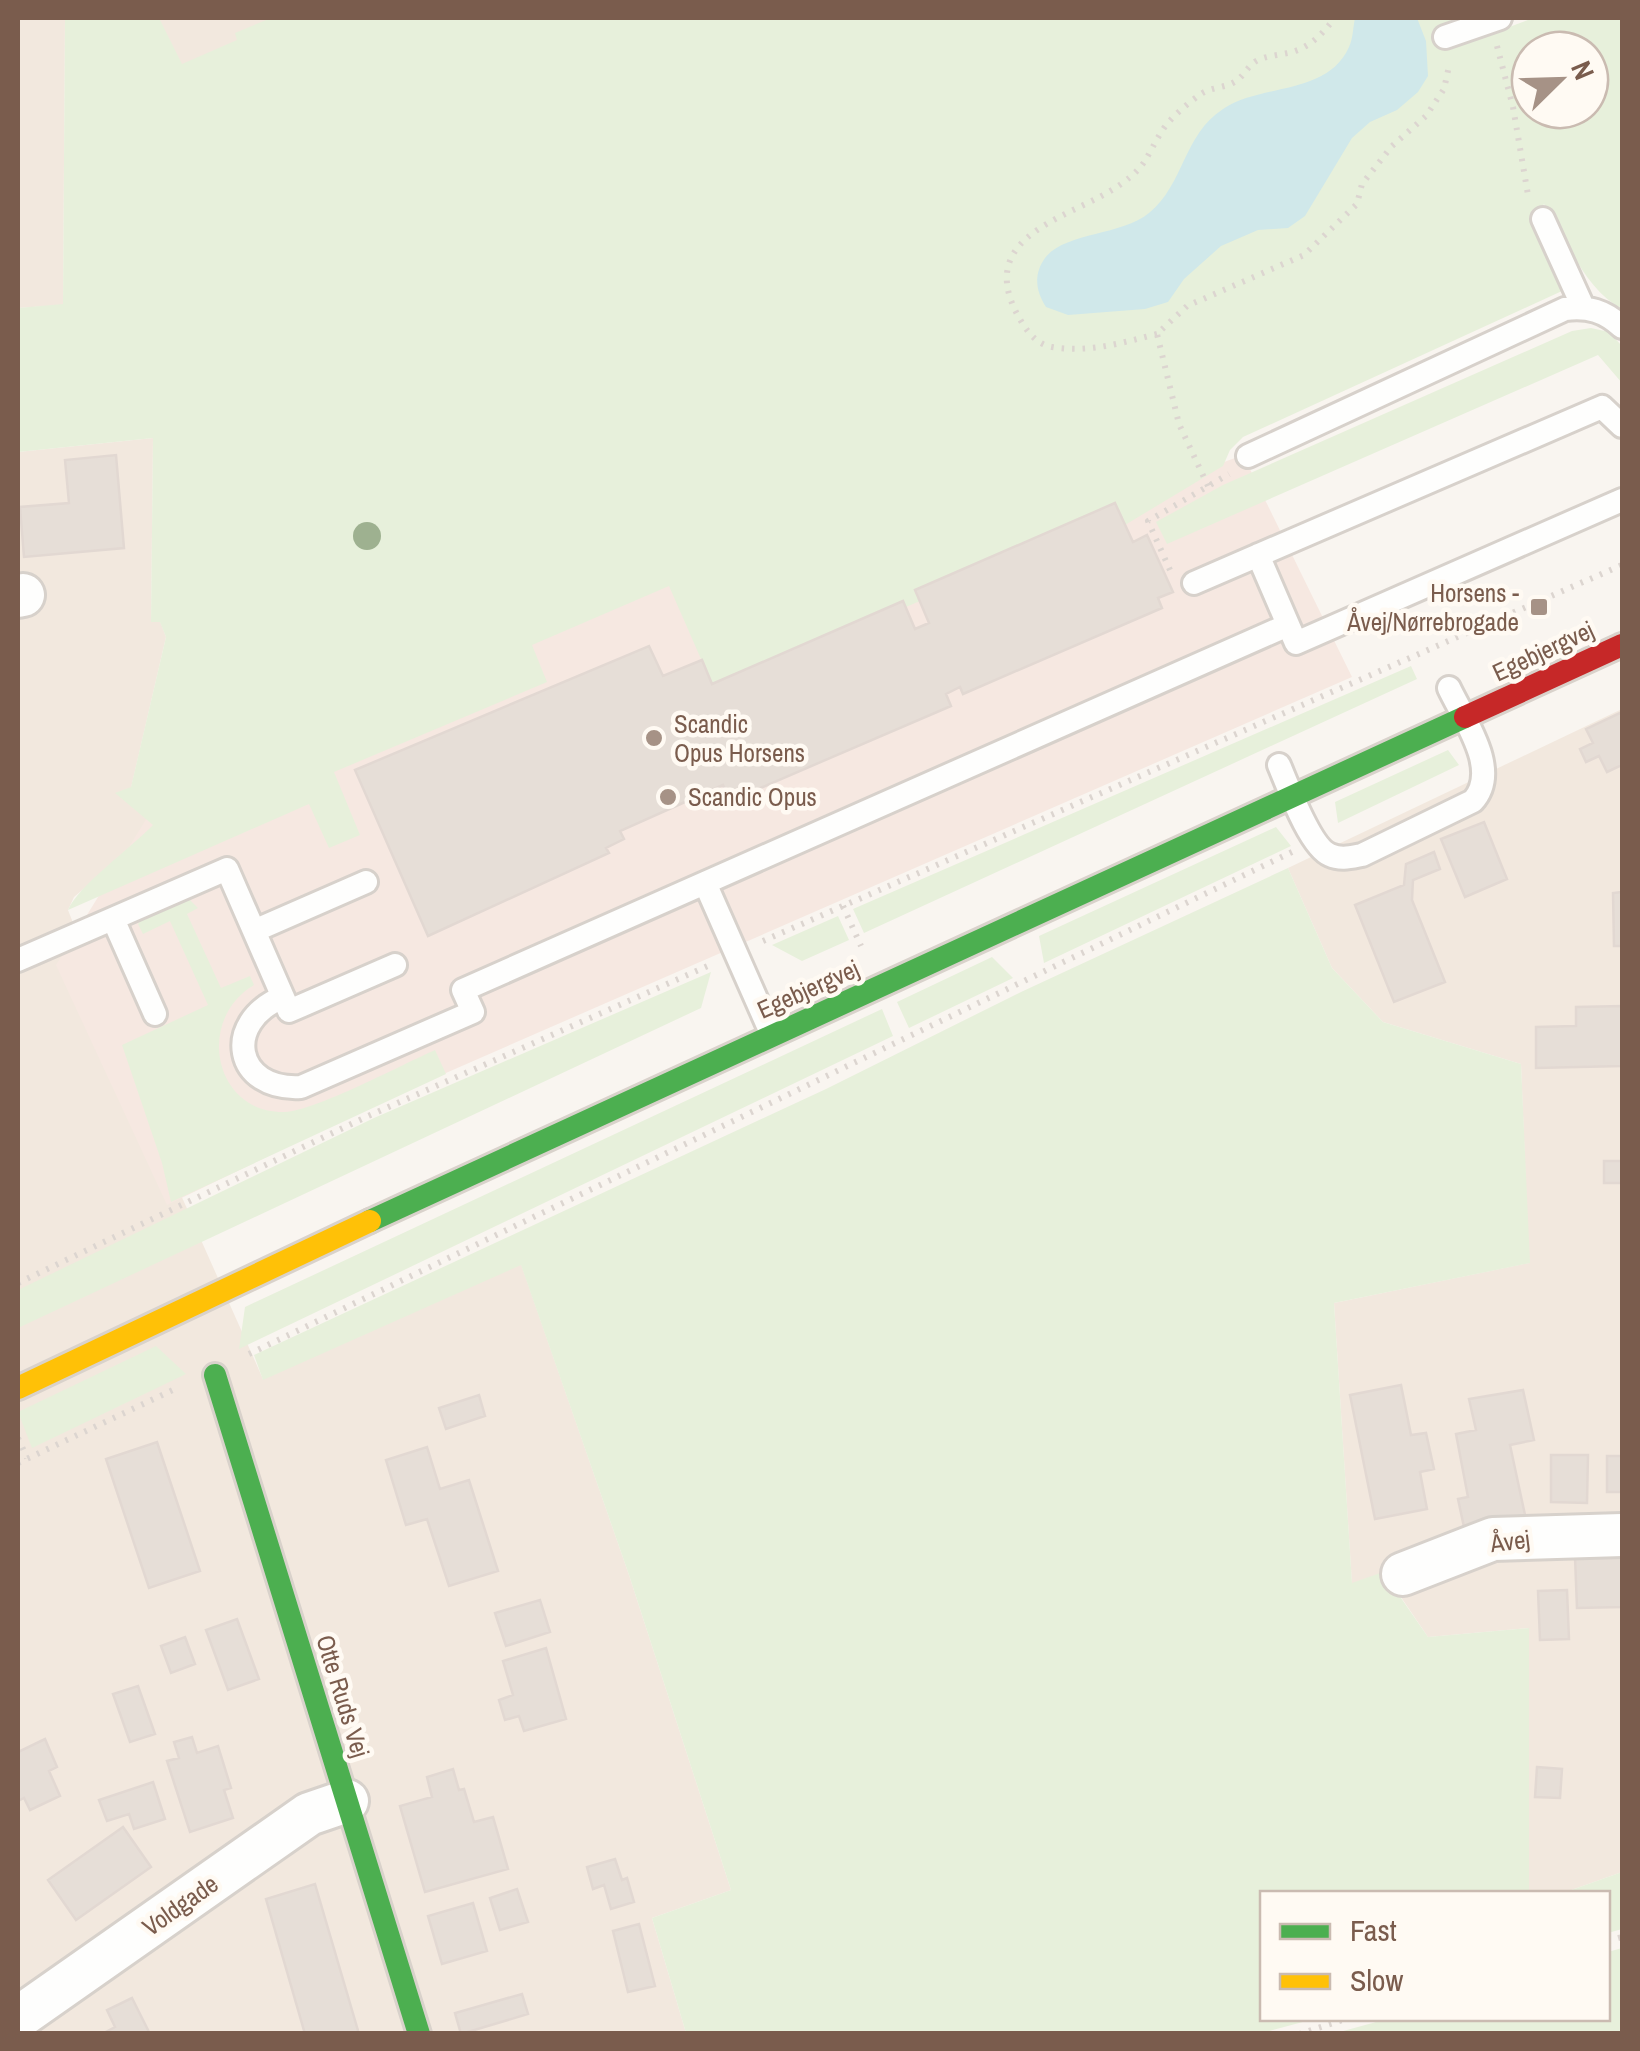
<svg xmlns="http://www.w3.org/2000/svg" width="1640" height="2051" font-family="'Archivo Narrow',sans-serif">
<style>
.residential{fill:#f2e8de}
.commercial{fill:#f6e8e1}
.green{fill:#e7f0db;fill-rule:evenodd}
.water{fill:#d0e8ea}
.building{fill:#e6ded7;stroke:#e2d8d2;stroke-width:2.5}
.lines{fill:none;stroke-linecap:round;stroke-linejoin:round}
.lane-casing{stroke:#d7d1cb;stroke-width:28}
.street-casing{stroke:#d7d1cb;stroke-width:48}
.fast-casing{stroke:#d9d2cb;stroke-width:28}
.slow-casing{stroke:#d9d2cb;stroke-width:28}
.jam-casing{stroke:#d9d2cb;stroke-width:28}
.path{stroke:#dcd5d0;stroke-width:6;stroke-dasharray:2.5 8;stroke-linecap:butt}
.lane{stroke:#fefefd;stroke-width:22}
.street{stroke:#fefefd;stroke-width:42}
.fast{stroke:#4caf50;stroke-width:22}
.slow{stroke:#ffc107;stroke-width:22}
.jam{stroke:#c62828;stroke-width:22}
.tree{fill:#9eb190}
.poi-dot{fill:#a69286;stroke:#fffaf3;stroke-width:4}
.labels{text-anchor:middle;stroke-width:9;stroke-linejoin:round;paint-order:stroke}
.poi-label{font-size:25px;fill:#7a5c4d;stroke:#fffaf3;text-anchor:start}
.street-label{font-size:25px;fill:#7a5c4d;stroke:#fffaf3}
</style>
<rect width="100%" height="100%" fill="#f9f5f0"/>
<path class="residential" d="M18 18H65L63 305 18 308Z
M146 18H376L172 76Z
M153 438 151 622 160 621 166 637 131 788 153 824 131 849 74 897 68 910 168 1166 263 1379 521 1264 629 1575 731 1890 652 1918 686 2033H18V452Z
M1622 709V1872L1563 1893H1529V1628L1428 1637 1384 1572 1352 1584 1334 1303 1529 1263 1521 1064 1383 1022 1332 968 1288 868Z"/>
<path class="commercial" d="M1243 455 1352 677 384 1100 167 1205 56 965 150 813 429 603 1208 468Z"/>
<path class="green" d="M65 18H159L182 64 237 40 235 33 271 18H1468L1465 19 1472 41 1533 18H1622V309C1583 288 1567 239 1544 204L1533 220 1562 291 1243 437 1230 450 1223 466 1125 525 1115 504 915 589 920 601 906 607 902 601 712 684 669 586 532 645 547 682 334 772 360 835 329 848 309 804 68 910C78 886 131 848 153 825L115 793 131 787 166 637 160 622H151L153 438 18 452V308L63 304ZM1530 50H1590V110H1530Z
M1591 328 1609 332 1622 346V383L1598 355 1167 544 1156 522 1223 485 1572 331Z
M1411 666 1417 679 864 933 853 909Z
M1448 750 1459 765 1338 823 1335 802Z
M1276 827 1291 846 1044 963 1039 936Z
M1288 868 1332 968 1383 1022 1521 1064 1530 1263 1334 1303 1352 1583 1383 1572 1428 1637 1529 1628V1893L1262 1894V2018L1314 2019 1262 2033H686L652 1918 731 1890 629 1575 521 1265 263 1380 254 1355 826 1089 1021 992Z
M189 899 198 908 187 914 221 988 250 976 254 985C195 1020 214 1114 285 1112 315 1111 403 1064 435 1050L446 1074 171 1202 162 1163 122 1045 208 1005 170 921 143 934 138 924 141 920Z
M838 916 849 940 802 961 772 945Z
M992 957 1013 978 909 1028 897 1002Z
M711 972 701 1008 18 1328V1290L374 1118Z
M882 1009 893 1036 239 1349 245 1307Z
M156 1346 186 1374 32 1448 18 1412Z
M1622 1872V1929L1608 1933V1894L1563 1893Z
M1622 1948V2033H1336L1387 2019 1608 2018V1952Z"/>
<path class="water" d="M1355 18H1417L1426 41 1428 76 1418 92 1397 110 1370 122 1352 138 1305 216 1288 228 1258 230 1221 246 1184 279 1168 302 1145 309 1068 315 1046 307C1036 291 1033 275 1045 258 1065 232 1121 236 1149 213 1184 185 1183 135 1223 109 1261 83 1327 96 1349 47 1353 39 1353 27 1355 18Z"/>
<path class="building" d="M116 455 124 548 24 557 20 507 69 503 65 460Z
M1115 503 1133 542 1147 535 1173 592 1158 598 1162 608 963 694 960 687 946 694 951 706 751 792 749 786 728 796 723 785 620 831 624 839 606 848 609 853 428 936 355 770 649 646 663 676 702 660 712 684 903 601 915 629 929 623 915 590Z
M1622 712V765L1607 772 1599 756 1586 762 1580 749 1593 743 1586 729Z
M1484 822 1507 879 1465 897 1441 839Z
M1434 852 1440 869 1413 880 1412 900 1445 982 1394 1002 1355 905 1404 885 1406 864Z
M1622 892V946H1614L1613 893Z
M1622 1006V1066L1536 1068V1027L1576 1026V1007Z
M1604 1161H1622V1183H1604Z
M1401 1385 1411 1435 1426 1433 1434 1469 1420 1472 1427 1509 1375 1519 1350 1395Z
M1523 1390 1534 1440 1510 1445 1525 1515 1464 1527 1458 1499 1468 1497 1456 1434 1476 1430 1469 1399Z
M479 1395 485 1416 446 1429 439 1408Z
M157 1442 200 1571 149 1588 106 1459Z
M427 1447 440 1489 469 1480 498 1571 449 1586 427 1519 406 1525 386 1460Z
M1551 1455H1588L1587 1503 1551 1502Z
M1607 1456H1622V1492H1607Z
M1622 1556V1607L1577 1608 1575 1557Z
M1567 1590 1569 1639 1540 1640 1538 1591Z
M540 1600 550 1632 506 1646 495 1613Z
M237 1619 259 1679 228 1690 206 1630Z
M185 1637 195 1664 171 1673 161 1646Z
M546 1648 566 1719 524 1731 519 1716 505 1720 499 1700 513 1695 503 1661Z
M138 1686 155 1734 130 1742 113 1694Z
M192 1737 197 1753 218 1746 231 1788 224 1790 233 1818 190 1832 167 1761 179 1758 174 1742Z
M45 1739 57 1767 49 1771 60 1796 30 1810 24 1798 18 1801V1752Z
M1537 1767 1562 1769 1560 1798 1535 1797Z
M453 1769 459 1790 464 1789 474 1822 493 1817 508 1869 425 1892 400 1806 432 1797 427 1777Z
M153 1782 165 1819 134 1829 129 1814 107 1821 99 1800Z
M123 1827 151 1867 76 1920 48 1880Z
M615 1859 622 1880 627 1878 634 1902 611 1909 604 1885 593 1889 587 1867Z
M315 1884 359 2034H305L266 1899Z
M517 1889 528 1922 500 1930 490 1898Z
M473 1903 487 1951 442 1964 428 1916Z
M639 1924 655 1986 628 1992 613 1931Z
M522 1994 528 2014 461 2034 455 2013Z
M132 1998 150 2034H102L115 2027 107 2010Z"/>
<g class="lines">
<defs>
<path id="lane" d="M1445 37 1500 18
M1543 219 1583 307
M1248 456 1565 309C1588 306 1605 311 1622 327
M1258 555 1296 643 1622 500
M1194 583 1602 407 1622 426
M1279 765C1288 786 1310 847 1330 855 1341 860 1351 857 1362 855L1473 801C1501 770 1464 720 1449 688
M705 883 772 1035
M113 919 155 1014
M254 931 366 882
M18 960 227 869 289 1011 395 965
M283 997C222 1022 234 1091 301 1087L473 1012 463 990 1288 625"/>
<path id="street" d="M18 596 23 595
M1403 1574 1493 1539 1622 1535
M18 2018 309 1814 347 1801"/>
<path id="fast" d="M370 1221 1465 717
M215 1375 419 2034"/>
<path id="slow" d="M18 1388 370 1221"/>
<path id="jam" d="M1465 717 1622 645"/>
</defs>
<use href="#lane" class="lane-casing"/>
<use href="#street" class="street-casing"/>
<use href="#fast" class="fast-casing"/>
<use href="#slow" class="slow-casing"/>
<use href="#jam" class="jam-casing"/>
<path class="path" d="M1497 46 1513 107 1528 195
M1157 334C1121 343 1089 353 1052 347 1034 344 1024 327 1016 312 976 232 1076 217 1121 184 1148 165 1146 156 1162 131 1170 118 1188 103 1201 94 1211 87 1226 88 1236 81 1245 75 1248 65 1258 60 1267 56 1278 55 1288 53 1310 48 1321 35 1335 18
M1208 486 1179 424 1157 334 1187 306 1304 255 1357 204 1362 184 1392 146 1426 116 1444 89 1449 66
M1170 570 1148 521 1229 474
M843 906 861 946
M763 941 1622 565
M18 1283 366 1117 710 965
M249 1354 1292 852
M18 1438 27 1458
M18 1463 175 1389
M1608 1941 1622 1937
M1299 2034 1349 2018"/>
<use href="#lane" class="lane"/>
<use href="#street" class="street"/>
<use href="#fast" class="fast"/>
<use href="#slow" class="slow"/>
<use href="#jam" class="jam"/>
</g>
<circle class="tree" cx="367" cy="536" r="14"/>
<g class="poi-dot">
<rect x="1529" y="597" width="20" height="20" rx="5"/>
<circle cx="654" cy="738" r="10"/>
<circle cx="668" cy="797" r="10"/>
</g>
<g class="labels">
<g class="poi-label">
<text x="1519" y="602" text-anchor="end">Horsens -<tspan x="1519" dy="29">Åvej/Nørrebrogade</tspan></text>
<text x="674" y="733">Scandic<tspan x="674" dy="29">Opus Horsens</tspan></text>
<text x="688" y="806">Scandic Opus</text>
</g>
<g class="street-label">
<text transform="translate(1543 651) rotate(-25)" y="9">Egebjergvej</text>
<text transform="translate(808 989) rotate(-24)" y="9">Egebjergvej</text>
<text transform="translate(1510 1541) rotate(-7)" y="9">Åvej</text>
<text transform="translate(343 1696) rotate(73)" y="9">Otte Ruds Vej</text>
<text transform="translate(180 1905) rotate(-35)" y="9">Voldgade</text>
</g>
</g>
<rect width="1640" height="2051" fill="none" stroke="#7a5c4d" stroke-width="40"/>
<rect x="1260" y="1891" width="350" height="130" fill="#fffaf3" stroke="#cabbb1" stroke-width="2.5"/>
<rect x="1280" y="1924" width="50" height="15" fill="#4caf50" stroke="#cabbb1" stroke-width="2.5"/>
<text x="1350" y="1941" font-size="30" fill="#7a5c4d">Fast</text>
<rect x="1280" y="1974" width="50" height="15" fill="#ffc107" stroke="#cabbb1" stroke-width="2.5"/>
<text x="1350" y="1991" font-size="30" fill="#7a5c4d">Slow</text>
<g transform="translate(1560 80) rotate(67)"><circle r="48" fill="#fffaf3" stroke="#cabbb1" stroke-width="2.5"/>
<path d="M0-8L18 38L0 25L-18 38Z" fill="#a69286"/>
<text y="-15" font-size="28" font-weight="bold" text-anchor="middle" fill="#7a5c4d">N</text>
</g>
</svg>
